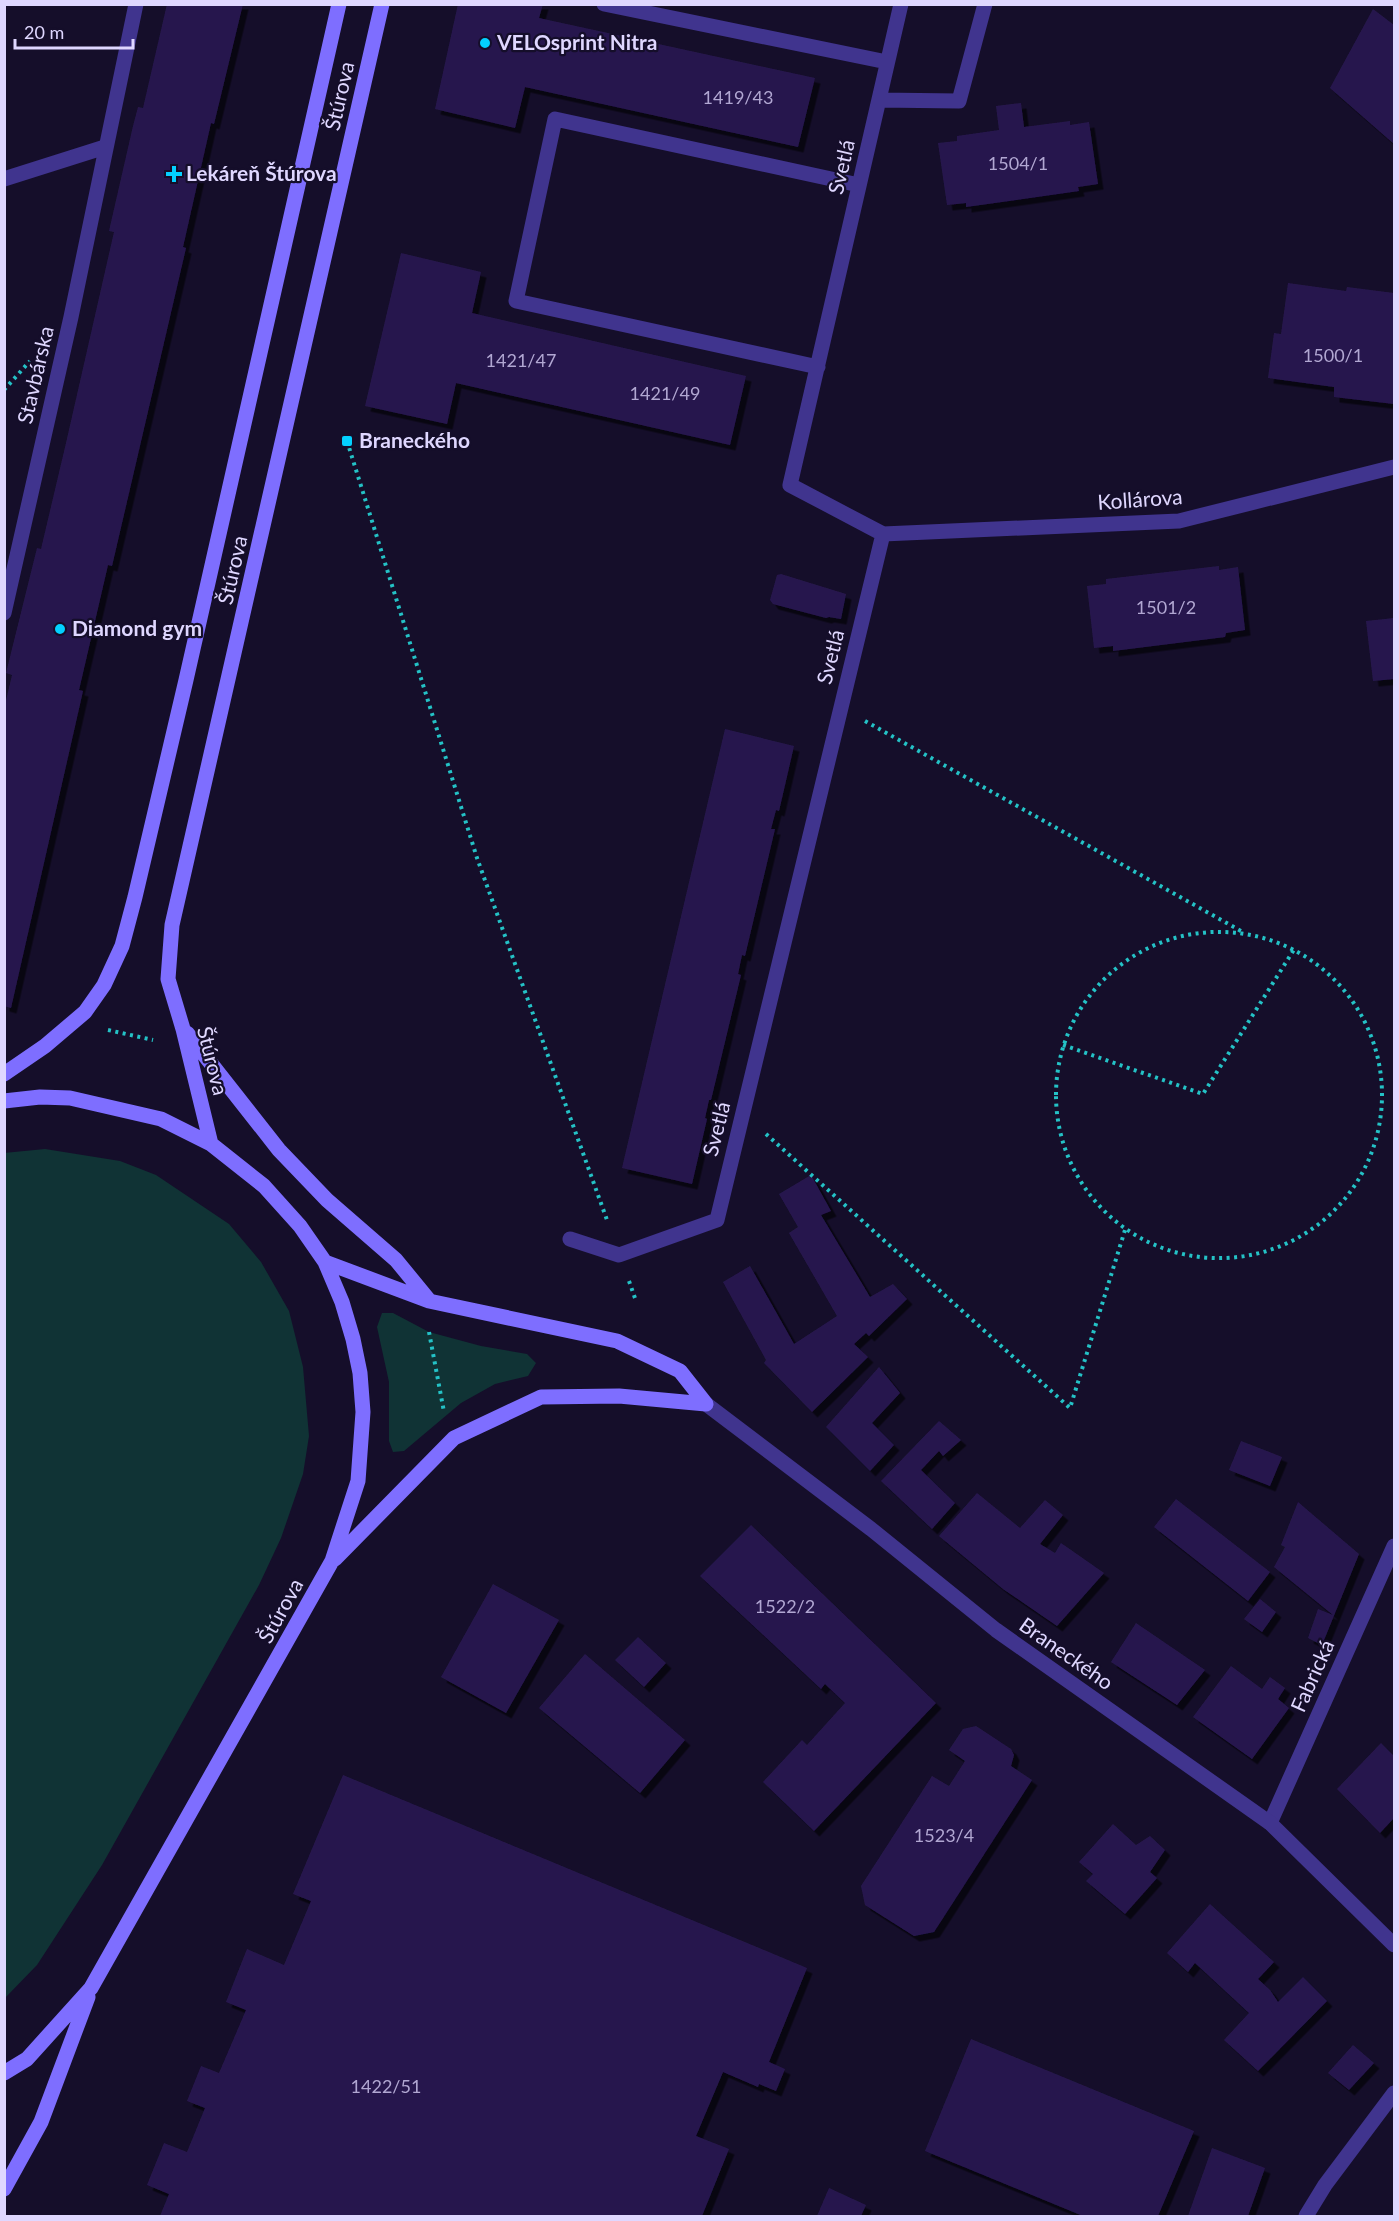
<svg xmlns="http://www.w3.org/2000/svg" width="1399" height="2221" font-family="Lato,sans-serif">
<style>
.green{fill:#103335}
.building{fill:#27184d;filter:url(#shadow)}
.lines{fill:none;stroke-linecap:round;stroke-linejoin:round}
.path{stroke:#24c2c6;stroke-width:4;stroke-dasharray:3 4.5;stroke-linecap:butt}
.service{stroke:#40348e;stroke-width:15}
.minor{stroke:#40348e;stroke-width:15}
.tertiary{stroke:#40348e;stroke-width:15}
.secondary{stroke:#7e6eff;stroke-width:15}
.poi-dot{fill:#03d0ff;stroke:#150e2a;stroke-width:2}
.labels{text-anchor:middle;stroke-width:4.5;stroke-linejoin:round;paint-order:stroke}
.number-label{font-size:18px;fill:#b1a7d2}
.poi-label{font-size:21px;font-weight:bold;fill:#dfd7ff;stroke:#150e2a;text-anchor:start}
.street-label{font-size:21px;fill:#dfd7ff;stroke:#150e2a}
</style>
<defs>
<filter id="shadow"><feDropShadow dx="5.5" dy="5.5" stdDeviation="0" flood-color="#0009"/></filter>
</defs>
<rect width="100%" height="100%" fill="#150e2a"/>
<path class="green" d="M45 1149 120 1161 156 1175 229 1224 261 1262 289 1311 303 1367 309 1436 303 1474 281 1538 259 1585 102 1865 37 1965 5 1998 4 1153Z
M382 1313H393L429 1332 481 1346 527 1354 536 1363 528 1376 495 1384 461 1403 404 1451 393 1452 389 1441V1382L377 1327Z"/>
<path class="building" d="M167 4H243L214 124 211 123 183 247 186 248 112 566 108 565 79 690 83 691 11 1008 4 1006V709L12 675 6 673 37 548 41 549 66 443 114 232 109 231 133 126 138 107 143 108Z
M458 4H543L539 18 815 78 798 147 525 87 515 128 435 109Z
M1373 9 1394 25V144L1330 88Z
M1021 103 1024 127 1070 121V125L1089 122 1098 184 1078 187 1079 191 966 207V203L947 205 938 143 957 141V136L999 130 996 106Z
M401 253 481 272 472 313 746 376 730 445 456 383 447 424 365 406Z
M1288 283 1346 291 1347 287 1394 293V404L1334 397V387L1268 378 1274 333 1281 334Z
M1219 566V570L1238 567 1245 630 1226 633 1225 637 1113 651V646L1094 648 1087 586 1106 584V579Z
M781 574 846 594 841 619 829 617 826 618 773 604 770 600 777 575Z
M1394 618V679L1373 681 1366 621Z
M725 729 794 746 779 811 776 810 771 829H775L745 956 742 955 738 974 741 975 711 1100H709L705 1118 707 1119 692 1184 622 1168Z
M811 1175 831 1211 821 1215 870 1297 893 1284 907 1299 869 1336 866 1333 854 1344 868 1357 812 1412 764 1363 766 1360 723 1282 750 1266 794 1344 837 1316 789 1233 798 1227 779 1194Z
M879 1367 900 1393 872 1423 894 1445 870 1471 826 1427Z
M939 1421 961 1440 943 1456 939 1451 921 1470 955 1503 932 1529 881 1481Z
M1241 1441 1282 1457 1270 1486 1229 1470Z
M977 1493 1020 1528 1045 1500 1063 1515 1040 1544 1055 1553 1061 1543 1104 1573 1057 1626 1003 1589 939 1536Z
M1176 1499 1270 1572 1248 1601 1154 1527Z
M1298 1502 1359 1554 1322 1645 1308 1638 1318 1609 1333 1615 1274 1567 1285 1547 1281 1545Z
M751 1525 936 1703 814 1831 763 1782 802 1740 807 1745 845 1703 825 1684 821 1689 700 1576Z
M493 1584 559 1620 506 1713 441 1677Z
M1260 1599 1276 1612 1262 1632 1244 1619Z
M1136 1623 1205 1670 1177 1705 1111 1662Z
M638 1637 666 1663 644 1687 615 1660Z
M585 1654 685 1740 640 1793 539 1708Z
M1231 1666 1262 1689 1270 1677 1285 1688 1278 1699 1289 1708 1252 1759 1193 1717Z
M976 1726 1011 1749 1014 1755 1011 1766 1032 1780 934 1932 914 1936 865 1905 861 1886 932 1776 949 1786 965 1761 949 1750 963 1729Z
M1381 1743 1394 1756V1818L1380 1833 1337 1789Z
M343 1775 807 1968 769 2062 785 2069 776 2091 759 2084 758 2087 723 2072 696 2136 729 2149 702 2216H160L169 2194 147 2185 164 2143 187 2152 205 2108 187 2101 201 2066 219 2073 246 2010 226 2002 247 1949 284 1965 311 1901 293 1894Z
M1113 1824 1136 1845 1150 1836 1165 1850 1150 1872 1157 1878 1125 1914 1086 1881 1093 1874 1079 1862Z
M1210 1904 1274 1962 1258 1979 1270 1990 1278 2002 1303 1977 1327 2001 1258 2071 1224 2040 1249 2013 1195 1963 1188 1972 1167 1953Z
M971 2039 1194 2131 1158 2216H1083L925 2151Z
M1353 2045 1374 2063 1349 2090 1328 2073Z
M1212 2148 1265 2168 1248 2216H1188Z
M829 2188 866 2205 861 2216H817Z"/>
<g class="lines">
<path class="path" d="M4 390 30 361
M347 441 477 858 607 1220
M865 721 1241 931
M1056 1095a163 163 0 1 1 326 0a163 163 0 1 1-326 0Z
M108 1030 153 1040
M1063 1045 1203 1094 1295 948
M766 1134 1070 1408 1125 1230
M629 1281 636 1301
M429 1332 444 1412"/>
<path class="service" d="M1306 2216 1325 2185 1394 2093"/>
<path class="minor" d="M604 4 887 62
M879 100 959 101 985 4
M4 179 105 147
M818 367 516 301 555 119 859 185
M883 534 1179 521 1394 467
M4 613 71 317 136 4
M570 1239 619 1255 717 1220 883 534 790 485 901 4
M1270 1823 1394 1546"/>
<path class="tertiary" d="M706 1404 871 1529 996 1630 1270 1823 1394 1945"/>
<path class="secondary" d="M187 1033 279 1150 327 1200 396 1260 428 1299
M4 1074 45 1046 85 1012 104 985 122 946 135 897 186 680 339 4
M4 1101 40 1097 70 1098 161 1119 211 1144 264 1186 300 1226 325 1262 342 1302 353 1339 360 1373 363 1412 358 1481 332 1561 91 1988 27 2059 4 2073
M211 1144 183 1029 168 979 172 925 382 4
M325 1262 429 1301 617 1341 680 1371 706 1404
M335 1559 454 1438 541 1397 619 1396 706 1404
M4 2189 41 2122 88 1997"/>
</g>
<g class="poi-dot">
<circle cx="485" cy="43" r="6"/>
<path d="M171 165h6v6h6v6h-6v6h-6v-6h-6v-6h6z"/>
<rect x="341" y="435" width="12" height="12" rx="3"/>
<circle cx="60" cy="629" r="6"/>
</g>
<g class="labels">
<g class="number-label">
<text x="738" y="104">1419/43</text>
<text x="1018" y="170">1504/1</text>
<text x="1333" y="362">1500/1</text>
<text x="521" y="367">1421/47</text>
<text x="665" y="400">1421/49</text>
<text x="1166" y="614">1501/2</text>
<text x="785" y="1613">1522/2</text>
<text x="944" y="1842">1523/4</text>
<text x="386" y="2093">1422/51</text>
</g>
<g class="poi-label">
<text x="497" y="50">VELOsprint Nitra</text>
<text x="186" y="181">Lekáreň Štúrova</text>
<text x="359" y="448">Braneckého</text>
<text x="72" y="636">Diamond gym</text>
</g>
<g class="street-label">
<text transform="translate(340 96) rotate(-77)" y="7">Štúrova</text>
<text transform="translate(842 167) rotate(-77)" y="7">Svetlá</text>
<text transform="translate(36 375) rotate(-77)" y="7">Stavbárska</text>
<text transform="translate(1140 500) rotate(-4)" y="7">Kollárova</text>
<text transform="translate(233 570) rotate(-77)" y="7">Štúrova</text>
<text transform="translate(831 657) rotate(-76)" y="7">Svetlá</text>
<text transform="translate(212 1061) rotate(76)" y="7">Štúrova</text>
<text transform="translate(717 1129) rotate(-76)" y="7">Svetlá</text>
<text transform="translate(281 1611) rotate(-61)" y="7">Štúrova</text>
<text transform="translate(1066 1654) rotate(35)" y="7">Braneckého</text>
<text transform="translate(1313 1676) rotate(-66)" y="7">Fabrická</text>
</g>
</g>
<rect width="1399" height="2221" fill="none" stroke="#dfd7ff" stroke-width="12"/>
<path d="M15 39v9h118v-9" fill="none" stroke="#dfd7ff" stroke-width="3"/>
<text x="24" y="39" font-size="18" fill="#dfd7ff" stroke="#150e2a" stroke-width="4.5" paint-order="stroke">20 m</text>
</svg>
